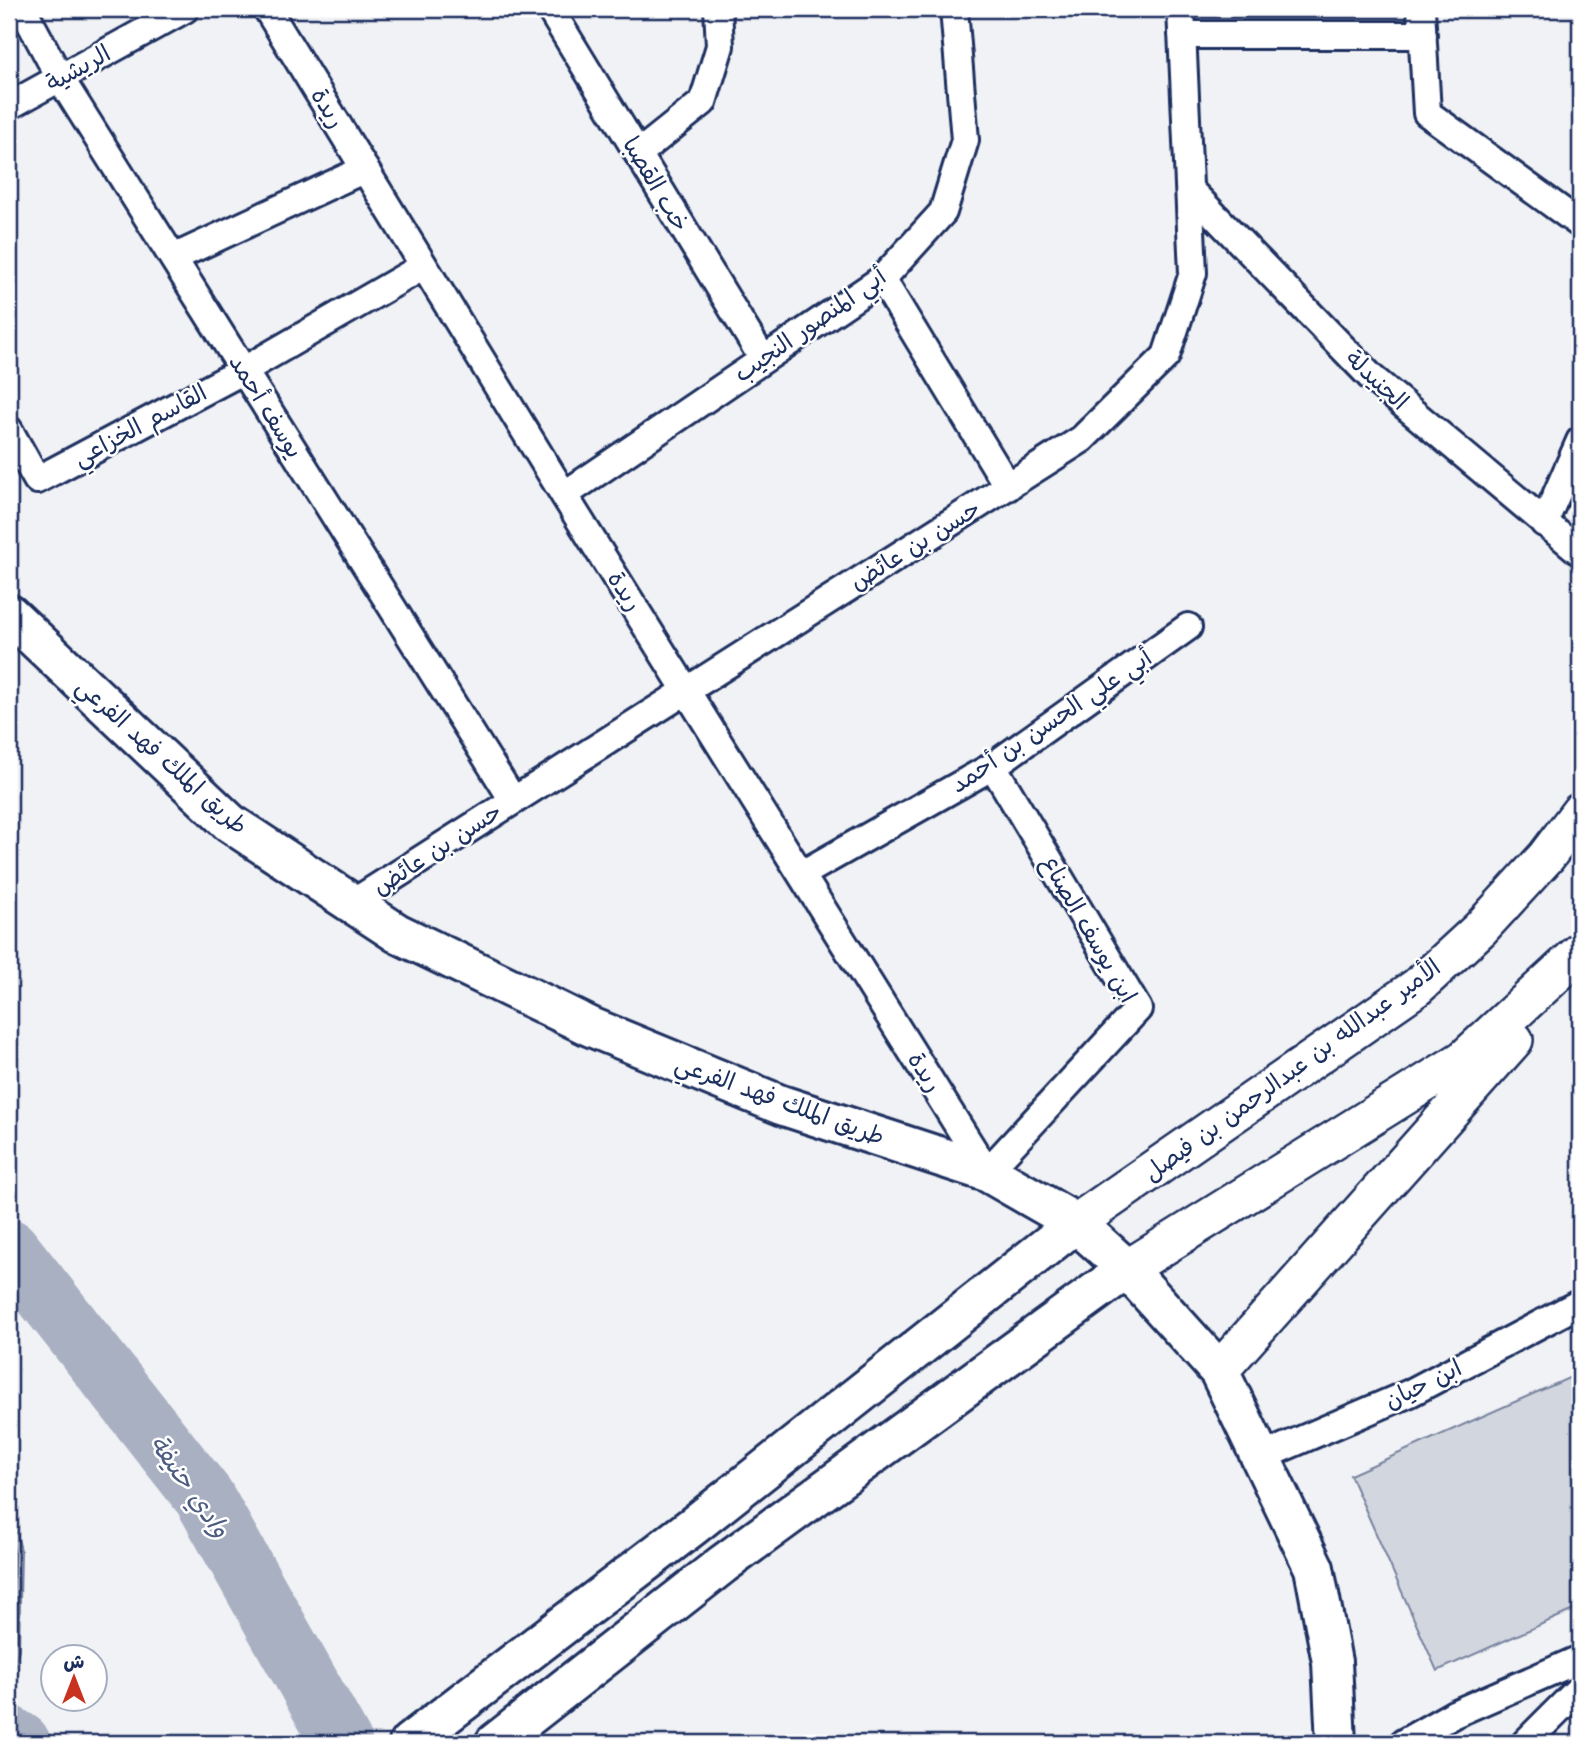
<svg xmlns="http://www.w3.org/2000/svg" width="1589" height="1752" font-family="'Shantell Sans','Playpen Sans Arabic',sans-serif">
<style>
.green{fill:#d2d6df;stroke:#76829e;stroke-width:2}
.water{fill:#a8b0c2;stroke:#707c9a;stroke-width:2}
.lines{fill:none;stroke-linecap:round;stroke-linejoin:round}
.shore{stroke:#536386;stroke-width:2}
.river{stroke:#a8b0c2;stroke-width:61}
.minor-casing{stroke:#1b2f5e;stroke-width:32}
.secondary-casing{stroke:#1b2f5e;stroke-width:42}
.primary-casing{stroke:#1b2f5e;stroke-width:44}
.motorway-casing{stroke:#1b2f5e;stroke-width:44}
.minor{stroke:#fff;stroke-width:26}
.secondary{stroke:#fff;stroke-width:37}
.primary{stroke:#fff;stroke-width:38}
.motorway{stroke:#fff;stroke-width:38}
.labels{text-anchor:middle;stroke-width:5;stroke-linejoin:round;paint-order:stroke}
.street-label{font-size:24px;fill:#1b2f5e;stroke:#fff}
.water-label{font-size:26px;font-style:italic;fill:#4c5c81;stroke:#fff}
</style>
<rect width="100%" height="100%" fill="#f1f2f5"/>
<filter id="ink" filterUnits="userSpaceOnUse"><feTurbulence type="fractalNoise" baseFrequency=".0143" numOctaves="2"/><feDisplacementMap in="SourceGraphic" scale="14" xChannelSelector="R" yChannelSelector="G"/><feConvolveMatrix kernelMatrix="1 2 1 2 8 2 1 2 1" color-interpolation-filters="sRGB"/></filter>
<g filter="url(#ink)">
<path class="green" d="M1580 1373V1607L1437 1671 1350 1475Z"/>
<path class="water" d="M9 1506 21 1550 19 1649 9 1684Z"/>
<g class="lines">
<path class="shore" d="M9 1532 14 1551 12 1647 9 1660"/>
<path class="river" d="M9 1249 204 1497 342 1743
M9 1736 20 1743"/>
<defs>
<path id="minor" d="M23 9 60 78 513 800
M267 9 564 495 987 1172 1138 1009 993 766
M550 9 763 359
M1421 9 1427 113 1580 224
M1182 35H1423
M9 106 185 9
M638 154 703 102 720 46 718 9
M1190 190 1372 378 1580 552
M173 258 365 169
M882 279 1008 487
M9 430 37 480 244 370 424 266
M564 495 882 279 943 212 965 140 954 9
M1544 523 1580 441
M802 874 993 766 1188 627
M351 904 1082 439 1166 356 1193 273 1181 9
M1261 1457 1410 1393 1580 1303
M1403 1743 1454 1714 1580 1659
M1525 1743 1580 1688"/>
<path id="secondary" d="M1076 1223 1417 987 1480 929 1546 857 1580 812
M1127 1269 1464 1059 1580 952
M1219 1371 1514 1040"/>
<path id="primary" d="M9 614 230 823 397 933 591 1027 781 1105 987 1172 1076 1223 1127 1269 1219 1371 1314 1568 1332 1662 1336 1743"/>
<path id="motorway" d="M409 1743 693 1526 1076 1223
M495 1743 723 1564 1127 1269"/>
</defs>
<use href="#minor" class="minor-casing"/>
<use href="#secondary" class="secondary-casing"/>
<use href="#primary" class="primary-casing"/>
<use href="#motorway" class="motorway-casing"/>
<use href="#minor" class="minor"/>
<use href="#secondary" class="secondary"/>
<use href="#primary" class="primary"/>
<use href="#motorway" class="motorway"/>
</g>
</g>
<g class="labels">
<g class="street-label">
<text transform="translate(78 68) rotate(-29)" y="8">الريشية</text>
<text transform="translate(328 108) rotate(59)" y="8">ريدة</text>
<text transform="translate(656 184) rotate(59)" y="8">خب القصبا</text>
<text transform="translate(810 325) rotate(-35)" y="8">أبي المنصور النجيب</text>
<text transform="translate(1377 380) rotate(43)" y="8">الجنيدلة</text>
<text transform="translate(266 406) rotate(58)" y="8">يوسف أحمد</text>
<text transform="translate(140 425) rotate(-28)" y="8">القاسم الخزاعي</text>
<text transform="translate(915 545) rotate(-32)" y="8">حسن بن عائض</text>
<text transform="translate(625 591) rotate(57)" y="8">ريدة</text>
<text transform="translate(1051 721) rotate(-34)" y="8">أبي علي الحسن بن أحمد</text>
<text transform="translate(162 756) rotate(42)" y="8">طريق الملك فهد الفرعي</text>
<text transform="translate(437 849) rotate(-33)" y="8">حسن بن عائض</text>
<text transform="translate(1089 929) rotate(60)" y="8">ابن يوسف الصناع</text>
<text transform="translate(1292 1070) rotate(-36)" y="8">الأمير عبدالله بن عبدالرحمن بن فيصل</text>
<text transform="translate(925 1072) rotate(58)" y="8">ريدة</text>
<text transform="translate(780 1100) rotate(20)" y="8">طريق الملك فهد الفرعي</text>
<text transform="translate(1423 1384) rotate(-26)" y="8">ابن حيان</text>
</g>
<g class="water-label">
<text transform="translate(190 1486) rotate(55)" y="9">وادي حنيفة</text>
</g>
</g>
<rect width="1589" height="1752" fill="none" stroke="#fff" stroke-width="35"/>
<rect x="18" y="18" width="1554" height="1717" fill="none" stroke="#1b2f5e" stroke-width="2.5" filter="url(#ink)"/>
<g transform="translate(74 1678)"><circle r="33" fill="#ffffff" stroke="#a4acbf" stroke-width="2"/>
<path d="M0-5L12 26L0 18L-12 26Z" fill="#c8321e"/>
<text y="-10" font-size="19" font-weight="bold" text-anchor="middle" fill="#1b2f5e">ش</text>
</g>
</svg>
